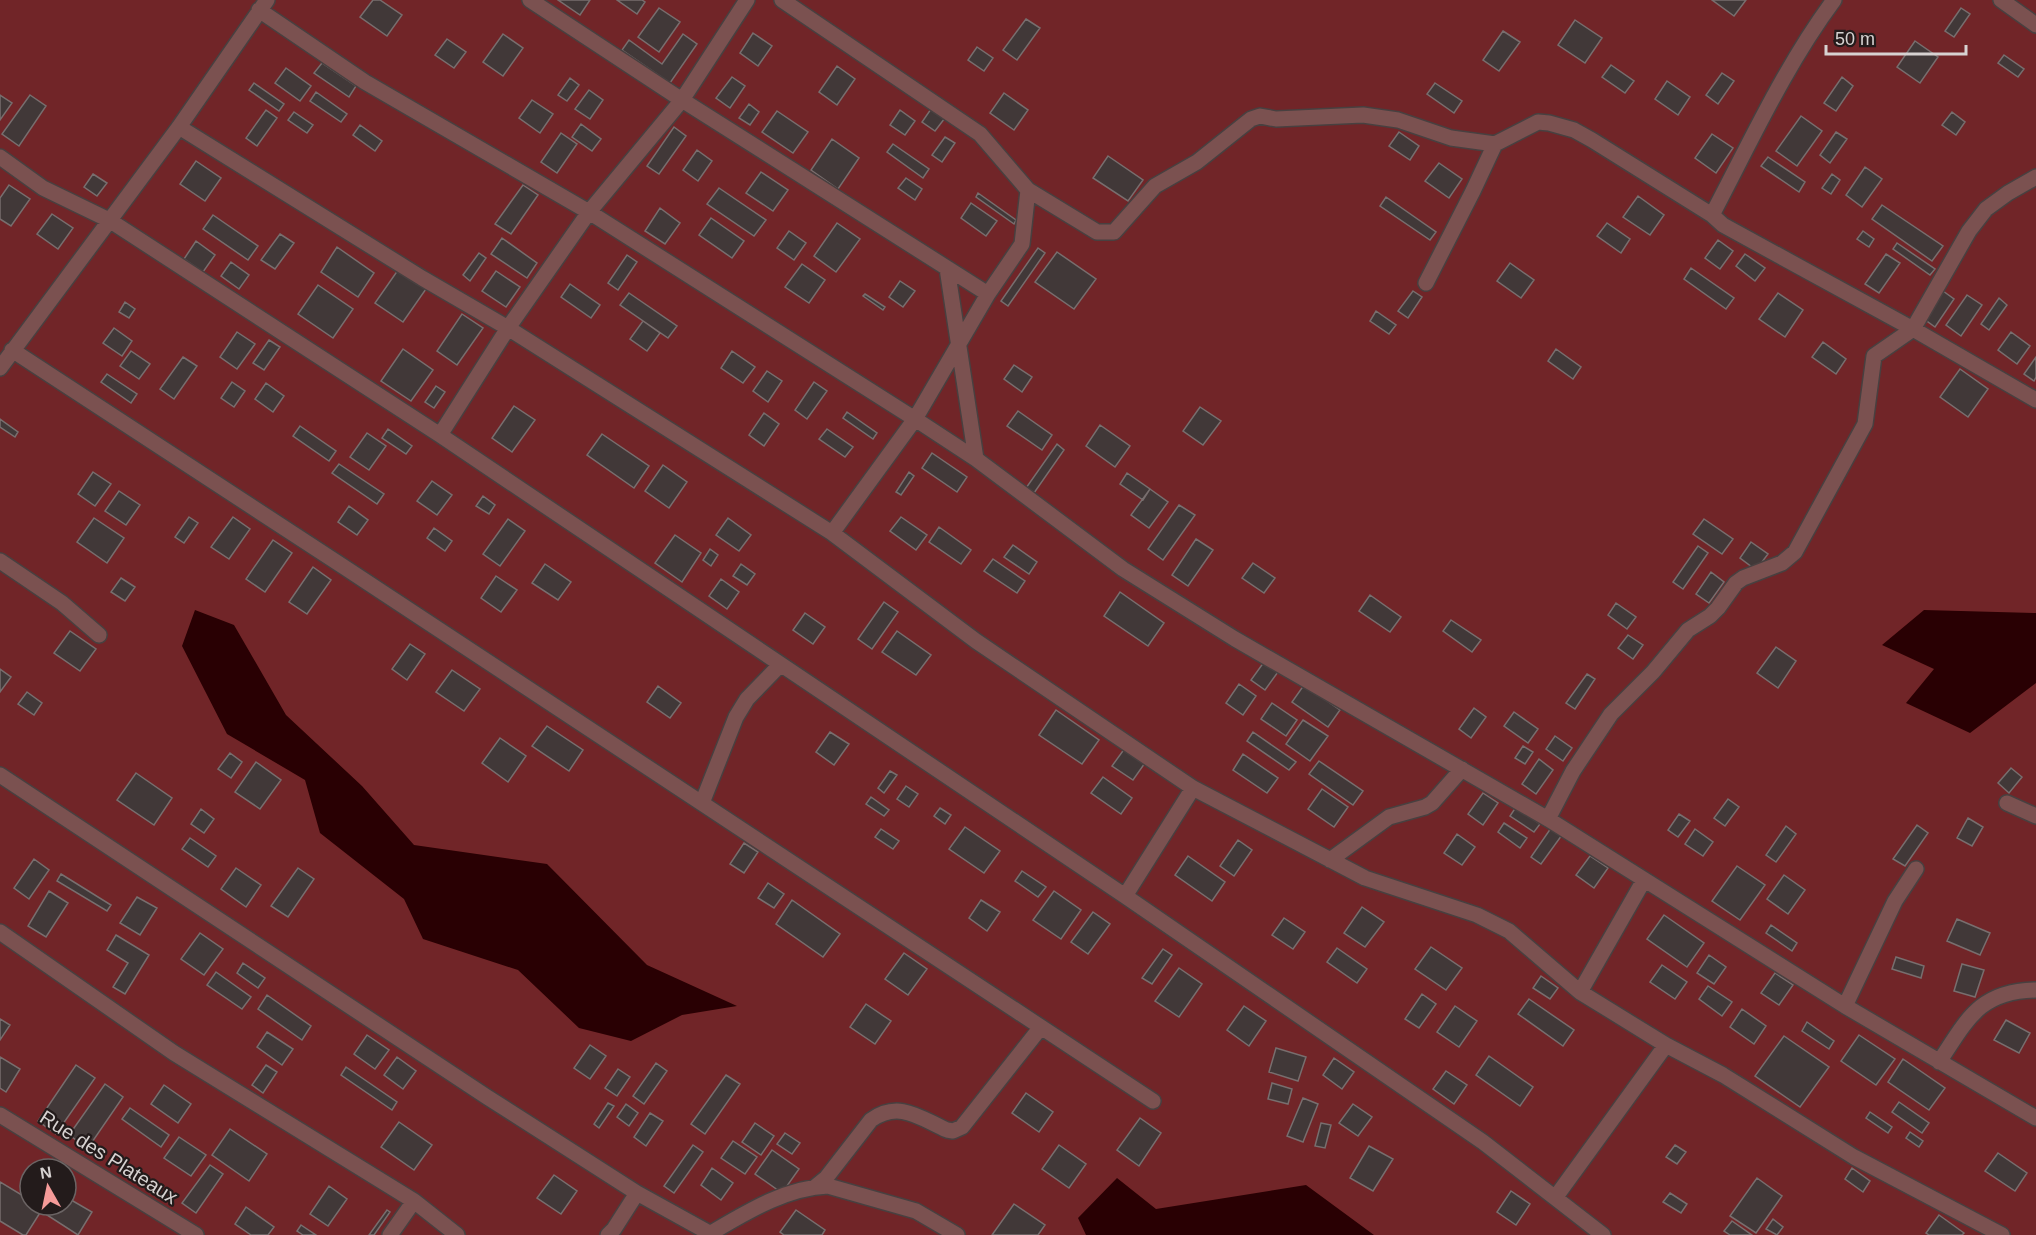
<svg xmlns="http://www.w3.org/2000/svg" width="2036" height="1235" font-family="Helvetica,sans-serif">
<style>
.green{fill:#712528;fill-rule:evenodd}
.water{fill:#290003}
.building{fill:#413838;stroke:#786e6e;stroke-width:1.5}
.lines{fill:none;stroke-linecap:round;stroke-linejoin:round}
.minor-casing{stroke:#484040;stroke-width:18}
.minor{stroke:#7b5150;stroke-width:15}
.labels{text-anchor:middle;stroke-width:4.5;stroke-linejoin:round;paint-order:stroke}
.street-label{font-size:20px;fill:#d7d2d1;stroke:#231b1b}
</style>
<rect width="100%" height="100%" fill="#2d2424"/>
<path class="green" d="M0 0H2036V1235H0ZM30 1169H66V1205H30Z"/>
<path class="water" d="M195 610 234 625 286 715 362 786 414 845 547 864 647 965 737 1006 682 1015 631 1041 579 1028 518 970 423 939 404 899 320 833 305 780 227 734 182 646Z
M1924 610 2036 613V683L1970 733 1906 703 1934 669 1882 645Z
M1117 1178 1156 1209 1306 1185 1374 1235H1086L1078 1218Z"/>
<path class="building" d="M373 0H380L402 15 387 36 360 17Z
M558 0H590L580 15Z
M617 0H642L645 2 637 14Z
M1712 0H1746L1734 16Z
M659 8 680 22 659 52 638 37Z
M1961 8 1970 14 1954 37 1945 31Z
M1026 19 1040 28 1017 60 1003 50Z
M1575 20 1602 38 1585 63 1558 45Z
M1503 31 1520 42 1499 71 1483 60Z
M753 33 772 46 758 66 740 53Z
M503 34 523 48 503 76 483 62Z
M683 34 697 44 670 83 622 50 629 40 662 64Z
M447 39 466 52 454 68 435 55Z
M1915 41 1938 57 1920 83 1897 67Z
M977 47 993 58 984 71 968 60Z
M2004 55 2024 69 2018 77 1998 63Z
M322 63 356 86 349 97 314 73Z
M1611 65 1634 81 1625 93 1602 77Z
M837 66 855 79 837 105 819 92Z
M286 68 311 86 300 101 275 83Z
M1722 73 1734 81 1718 104 1706 95Z
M732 77 745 86 730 108 716 98Z
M1842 77 1853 86 1836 111 1824 103Z
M570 78 579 85 567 101 558 95Z
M1667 81 1690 97 1678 115 1655 99Z
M254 83 284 104 279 111 249 90Z
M1435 83 1462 101 1454 113 1427 94Z
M589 90 603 100 590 119 575 109Z
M316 92 347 114 341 122 310 101Z
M1004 93 1028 110 1014 130 990 113Z
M0 95 12 103 0 120Z
M30 95 46 106 19 146 2 134Z
M532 100 553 114 540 133 519 118Z
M749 104 759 112 750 125 739 118Z
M931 109 945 118 935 131 922 122Z
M266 110 277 118 257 146 246 138Z
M900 110 915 121 905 135 890 125Z
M777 111 808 132 793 153 762 132Z
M294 112 313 125 307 133 288 120Z
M1952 112 1965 122 1956 135 1942 125Z
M1801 116 1822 131 1797 166 1776 151Z
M581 124 601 139 592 151 572 137Z
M360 125 382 141 375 151 353 135Z
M674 127 686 136 659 174 647 166Z
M1399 132 1419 146 1410 160 1389 146Z
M1836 132 1847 139 1830 163 1820 155Z
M561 133 577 144 557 173 541 162Z
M1712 134 1733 148 1716 173 1695 158Z
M945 137 955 143 942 162 932 155Z
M832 139 859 158 838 189 811 170Z
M893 144 929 169 923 178 887 152Z
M697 150 712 161 698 181 683 170Z
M1108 156 1143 180 1128 201 1093 178Z
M1768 157 1805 182 1799 192 1761 166Z
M196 161 221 178 205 201 180 184Z
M1439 163 1462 179 1449 198 1425 181Z
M1865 167 1882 179 1862 207 1846 195Z
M761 172 788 190 773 211 746 193Z
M93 174 107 183 97 196 84 187Z
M1832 174 1840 180 1831 194 1822 188Z
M906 178 922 189 915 200 898 188Z
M9 185 30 199 11 226 0 219V198Z
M523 185 538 195 511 234 495 224Z
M719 188 766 220 754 236 707 204Z
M978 193 1016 220 1014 224 976 197Z
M1638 196 1664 215 1650 235 1623 217Z
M1386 197 1436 232 1430 240 1380 206Z
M971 203 997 221 986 236 961 218Z
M1882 205 1943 246 1932 261 1872 219Z
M660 208 680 223 665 244 645 231Z
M52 214 73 228 58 249 37 234Z
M213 215 258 246 248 260 203 229Z
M711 218 744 241 732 258 699 235Z
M837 223 860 239 836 272 814 256Z
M1607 223 1630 239 1621 253 1597 236Z
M789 231 806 243 794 260 777 248Z
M1863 231 1874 239 1869 247 1857 239Z
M280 234 294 243 275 269 261 260Z
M502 238 537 263 527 278 491 254Z
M1718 240 1733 251 1720 269 1705 258Z
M196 241 215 255 203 272 184 259Z
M1897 243 1935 269 1930 275 1893 249Z
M337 247 374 273 358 297 321 272Z
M1038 248 1045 253 1008 306 1001 301Z
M1057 252 1096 279 1074 309 1035 282Z
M479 253 486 258 470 281 463 275Z
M1745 254 1765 268 1755 281 1736 266Z
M1886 254 1900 263 1879 293 1865 284Z
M627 255 637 262 618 290 608 283Z
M231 262 249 275 239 289 221 276Z
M1510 263 1534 280 1521 298 1497 281Z
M802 264 825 280 809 303 785 287Z
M1691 268 1734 298 1726 309 1684 279Z
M398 270 426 289 403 322 375 303Z
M496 271 520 287 506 307 482 291Z
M900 281 915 291 903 307 889 297Z
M570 284 600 305 591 318 561 297Z
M318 285 353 309 333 338 298 314Z
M1413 291 1422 297 1408 318 1398 311Z
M1943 291 1954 299 1935 327 1924 319Z
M629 293 677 326 668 338 620 305Z
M1778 293 1803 310 1785 337 1759 319Z
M865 294 885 307 883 310 863 296Z
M1967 295 1982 305 1961 336 1946 325Z
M1999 298 2007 305 1989 330 1981 324Z
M125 302 135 309 129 318 119 312Z
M1376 311 1396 325 1389 334 1370 321Z
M462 314 483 328 457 365 437 351Z
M643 321 660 333 647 351 630 339Z
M114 328 132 341 122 356 103 343Z
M237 332 255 344 237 369 220 357Z
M2011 332 2030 346 2017 364 1998 350Z
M269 340 280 347 264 370 253 363Z
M1823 342 1846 359 1836 374 1812 357Z
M403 349 433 370 411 401 381 381Z
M1556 349 1581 367 1573 379 1548 361Z
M131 351 150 364 139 379 120 366Z
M732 351 755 367 743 383 721 368Z
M183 357 197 366 174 399 160 389Z
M2036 357V377L2034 381 2024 374Z
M1014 365 1032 377 1022 392 1004 379Z
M1960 369 1988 389 1968 417 1940 397Z
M767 371 782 381 768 402 753 391Z
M107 374 137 394 131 403 101 382Z
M232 382 245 391 234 407 221 398Z
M814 382 827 391 807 419 795 410Z
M266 383 284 396 273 412 255 399Z
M436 386 445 392 434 408 425 402Z
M514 406 535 420 512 452 492 438Z
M1200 407 1221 421 1203 445 1183 431Z
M1018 411 1052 435 1042 450 1007 426Z
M847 412 877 433 873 439 843 418Z
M764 413 779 424 764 446 749 435Z
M0 419 18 432 15 437 0 427Z
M1100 425 1130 446 1115 467 1086 446Z
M300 426 336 451 329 461 293 436Z
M388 429 412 446 406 454 382 438Z
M827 429 853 447 845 457 819 439Z
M367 433 386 446 369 470 350 457Z
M602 434 649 466 634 488 587 455Z
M1057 444 1064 450 1034 493 1026 488Z
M932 453 967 477 957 492 922 468Z
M339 464 384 494 377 504 332 473Z
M663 465 687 482 669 508 645 491Z
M93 472 111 484 95 506 78 494Z
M909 472 914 476 901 495 896 492Z
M1127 473 1150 489 1143 500 1120 484Z
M432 481 452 495 437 515 417 501Z
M1150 489 1168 502 1149 528 1131 515Z
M119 491 140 505 126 525 105 511Z
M483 496 495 505 489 514 476 506Z
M1179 505 1195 515 1163 560 1148 549Z
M349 506 368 520 357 535 338 522Z
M189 517 198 523 184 543 175 537Z
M233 517 250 529 229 559 211 547Z
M901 517 927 535 916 550 890 531Z
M94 518 124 538 107 563 77 542Z
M728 518 751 535 739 551 716 535Z
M508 519 525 531 500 566 483 554Z
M1704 519 1733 539 1722 554 1693 534Z
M939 527 971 550 961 564 929 542Z
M434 528 452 541 445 551 427 538Z
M675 535 701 553 682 582 655 563Z
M1196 539 1213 550 1188 586 1172 575Z
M273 540 292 553 265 592 246 579Z
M1751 542 1768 554 1756 570 1740 558Z
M1013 545 1037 562 1029 574 1004 557Z
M1698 546 1708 553 1683 589 1673 582Z
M710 549 718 555 711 566 703 560Z
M993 559 1025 581 1017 593 984 571Z
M1253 563 1275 578 1264 593 1242 578Z
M545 564 571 582 558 600 532 583Z
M741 564 755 574 747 585 733 576Z
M313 567 331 580 307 614 289 602Z
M1711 572 1724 582 1709 603 1696 594Z
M496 576 517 590 501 612 481 598Z
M121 578 135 587 125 601 111 592Z
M721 579 739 592 727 609 709 596Z
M1120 592 1164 623 1148 646 1104 616Z
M1370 595 1401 617 1390 632 1359 611Z
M884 602 898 612 872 649 858 639Z
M1616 603 1636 617 1627 629 1608 615Z
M805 613 825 627 813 644 793 630Z
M1451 620 1481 640 1472 652 1443 631Z
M70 631 96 649 80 671 54 653Z
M897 631 931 655 916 675 882 652Z
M1628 635 1643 645 1633 659 1618 648Z
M410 644 425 654 407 680 392 669Z
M1776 647 1796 661 1778 688 1757 673Z
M1264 662 1278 672 1265 690 1251 680Z
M0 669 11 677 0 692Z
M452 670 480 689 464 711 436 692Z
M1587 674 1595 679 1575 709 1566 703Z
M1239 684 1256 696 1243 715 1226 703Z
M1304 685 1340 710 1328 727 1292 702Z
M658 686 681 703 670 718 647 702Z
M27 692 42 703 34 715 18 704Z
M1272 703 1297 720 1286 736 1261 719Z
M1474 708 1486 717 1471 738 1459 729Z
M1056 710 1099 740 1082 764 1039 735Z
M1514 712 1538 729 1528 743 1504 726Z
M1303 720 1328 736 1310 761 1286 744Z
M547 726 583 750 569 771 532 746Z
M830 732 849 744 834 765 816 752Z
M1253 732 1296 762 1289 770 1247 741Z
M1555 736 1572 748 1563 761 1546 749Z
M500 738 526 756 508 782 482 763Z
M1523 746 1533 752 1525 764 1515 758Z
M1125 748 1145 763 1133 780 1112 766Z
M230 753 242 762 231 778 218 769Z
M1243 754 1278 778 1267 793 1233 770Z
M1539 759 1553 770 1536 794 1522 784Z
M1319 761 1363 791 1353 805 1309 774Z
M256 762 281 780 260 809 235 792Z
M2011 768 2022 777 2009 793 1998 783Z
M890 771 897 775 884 793 878 788Z
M136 773 172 798 154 825 117 800Z
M1103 777 1132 798 1121 814 1091 793Z
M906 786 918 794 909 807 897 799Z
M1322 789 1348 807 1334 827 1308 809Z
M1483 793 1498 803 1483 825 1468 814Z
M871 797 889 810 884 816 866 804Z
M1728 799 1739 807 1725 826 1714 818Z
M1516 807 1540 824 1534 832 1510 816Z
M940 808 951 815 945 824 934 816Z
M201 809 214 819 204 833 191 824Z
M1679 814 1690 821 1678 837 1668 830Z
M1968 818 1983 827 1972 846 1957 838Z
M1504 823 1527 838 1520 848 1498 832Z
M1917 825 1928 833 1905 866 1893 859Z
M1786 826 1796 834 1776 862 1766 855Z
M965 827 1000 851 984 873 949 849Z
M1551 828 1562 835 1541 864 1531 857Z
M881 829 899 841 893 849 875 837Z
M1695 829 1713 842 1703 856 1685 844Z
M1457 834 1475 847 1462 865 1444 853Z
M190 838 216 856 208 867 182 849Z
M1238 840 1252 850 1234 876 1220 866Z
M744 843 758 852 744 873 730 864Z
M1188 856 1225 882 1212 901 1175 875Z
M1590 856 1608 868 1594 888 1576 875Z
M34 859 49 870 29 899 14 888Z
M1737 866 1765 885 1740 920 1712 901Z
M236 868 261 885 246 907 221 889Z
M298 868 314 879 288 917 271 906Z
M1022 871 1046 887 1038 897 1015 881Z
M61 874 111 905 107 911 57 881Z
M1784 875 1805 890 1788 914 1767 899Z
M768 883 784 894 774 908 758 898Z
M49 891 68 903 46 937 28 926Z
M1054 891 1081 910 1061 939 1033 920Z
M137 897 157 908 140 935 120 923Z
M792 900 840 934 823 957 776 924Z
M981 900 1000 912 987 931 969 918Z
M1362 907 1384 922 1365 947 1344 933Z
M1093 912 1110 924 1088 954 1071 942Z
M1664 915 1704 943 1687 967 1647 939Z
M1284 918 1305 932 1293 949 1272 935Z
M1957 919 1990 933 1980 955 1947 941Z
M1771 925 1797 943 1792 951 1766 933Z
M200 933 223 949 204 975 181 959Z
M116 935 149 955 125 994 113 987 128 963 107 950Z
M1431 947 1462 968 1446 990 1415 969Z
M1337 948 1367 969 1357 983 1327 962Z
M1163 949 1172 955 1152 984 1142 978Z
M904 953 927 969 908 995 885 979Z
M1709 955 1726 967 1714 984 1697 973Z
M1896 957 1924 966 1921 978 1892 969Z
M243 963 265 978 258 988 237 973Z
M1962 964 1984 970 1975 997 1954 991Z
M1662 965 1687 982 1675 999 1650 982Z
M1179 968 1202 984 1179 1017 1155 1001Z
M216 972 251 997 242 1009 207 985Z
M1775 973 1793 985 1779 1005 1761 993Z
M1541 976 1558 988 1550 999 1533 988Z
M1708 986 1732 1002 1722 1016 1699 999Z
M1422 994 1436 1004 1419 1028 1405 1019Z
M267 995 311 1026 302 1040 258 1009Z
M1529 999 1574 1030 1563 1046 1518 1014Z
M866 1004 891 1021 875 1044 850 1027Z
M1244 1006 1266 1021 1249 1046 1227 1030Z
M1455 1006 1477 1021 1459 1047 1437 1032Z
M1742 1009 1766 1026 1754 1044 1730 1027Z
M0 1019 10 1025 0 1040Z
M2006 1020 2030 1033 2019 1053 1994 1040Z
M1807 1022 1834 1041 1829 1049 1802 1031Z
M267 1032 293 1049 282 1065 257 1047Z
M367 1035 389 1050 375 1069 354 1054Z
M1859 1035 1895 1059 1876 1085 1841 1061Z
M1784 1036 1829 1067 1800 1107 1755 1076Z
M590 1045 606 1056 590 1079 574 1068Z
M1276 1048 1306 1057 1298 1081 1269 1072Z
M1489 1056 1533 1087 1520 1106 1476 1075Z
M0 1057 20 1069 6 1092 0 1088Z
M397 1057 416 1071 403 1089 384 1075Z
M1334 1058 1354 1072 1342 1089 1323 1075Z
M1903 1059 1945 1088 1929 1110 1888 1082Z
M656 1063 667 1071 644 1104 633 1096Z
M76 1065 95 1078 56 1134 38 1121Z
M266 1065 277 1072 263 1093 252 1085Z
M346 1067 397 1102 392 1110 341 1075Z
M618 1069 630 1077 617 1096 605 1088Z
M1446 1071 1467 1085 1454 1104 1433 1089Z
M726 1075 740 1084 705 1134 691 1124Z
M1272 1083 1292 1089 1288 1104 1268 1099Z
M105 1084 123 1097 88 1148 69 1135Z
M164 1085 191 1104 178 1123 151 1104Z
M1026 1093 1053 1112 1039 1132 1012 1113Z
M1303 1098 1318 1104 1303 1142 1287 1136Z
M1899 1102 1929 1123 1922 1133 1892 1112Z
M608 1103 614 1106 599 1128 594 1124Z
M626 1104 638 1113 629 1126 617 1117Z
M1353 1104 1372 1117 1358 1136 1339 1123Z
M130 1108 169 1135 161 1147 122 1119Z
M1870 1112 1892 1127 1888 1133 1866 1118Z
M650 1113 663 1121 646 1146 634 1137Z
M1140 1118 1161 1133 1139 1166 1117 1150Z
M399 1122 432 1145 414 1170 381 1147Z
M755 1123 774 1136 761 1155 742 1142Z
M1321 1123 1331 1125 1325 1148 1315 1146Z
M230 1129 267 1154 249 1181 212 1155Z
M1910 1132 1923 1141 1919 1147 1906 1138Z
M785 1133 800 1143 792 1154 777 1144Z
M179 1137 206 1155 191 1176 164 1158Z
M733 1141 757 1157 745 1174 721 1158Z
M693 1145 703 1152 674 1193 664 1186Z
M1059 1145 1086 1164 1069 1188 1042 1169Z
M1675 1145 1686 1152 1677 1164 1666 1157Z
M1369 1146 1393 1159 1373 1191 1350 1178Z
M772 1150 799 1169 782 1193 755 1174Z
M1998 1153 2027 1173 2015 1191 1985 1171Z
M210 1165 223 1174 196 1213 182 1203Z
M712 1168 733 1183 721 1200 701 1185Z
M1852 1168 1870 1181 1863 1192 1845 1179Z
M554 1175 577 1191 561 1214 537 1198Z
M1757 1178 1782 1196 1756 1233 1730 1216Z
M0 1182 30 1200V1205H38L43 1208 26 1235H23L0 1221Z
M329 1186 347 1199 328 1226 310 1214Z
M1511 1191 1530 1204 1516 1225 1497 1212Z
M1670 1193 1687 1204 1681 1213 1663 1202Z
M66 1197 92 1212 78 1235 47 1215 53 1205H66Z
M1014 1204 1045 1225 1038 1235H992Z
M246 1207 274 1227 268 1235H251L235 1224Z
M387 1210 390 1212 374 1235H369Z
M796 1210 825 1230 822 1235H784L780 1232Z
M1939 1215 1964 1233 1962 1235H1929L1926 1233Z
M1773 1219 1783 1227 1777 1235 1766 1229Z
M1732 1221 1752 1235H1730L1724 1231Z
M301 1225 316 1235H303L297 1231Z"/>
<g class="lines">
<defs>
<path id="minor" d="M530 0 682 100 988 294
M782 0 980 134 1028 190 1097 232H1114L1155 186 1197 162 1251 119 1260 116 1276 119 1363 115 1398 120 1451 138 1495 144
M2001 0 2036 25
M259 10 365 82 589 212 915 419 976 459 1123 569 1235 639 1548 819 1845 1006 2036 1118
M179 127 422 278 508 328 832 533 976 641 1193 788 1365 878 1477 915 1509 931 1580 992 1666 1045 1723 1075 1854 1157 2002 1235
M0 157 43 188 109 220 440 435 1125 896 1483 1142 1603 1235
M1712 215C1750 143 1785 66 1834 0
M947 268 976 459
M1426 283 1473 191 1495 144 1538 122 1549 123 1574 130 1592 140 1712 215 1723 225 1913 329 2036 400
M12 350 344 567 1153 1101
M0 368 179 127 267 0
M440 435 508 328 589 212 682 100 747 0
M832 533 915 419 988 294 1022 244 1028 190
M0 561 62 603 99 635
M0 775 487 1097 637 1193 713 1235
M702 803 736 717 747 699 780 665
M2007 803 2036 816
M1548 819 1573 771 1611 714 1653 672 1688 630 1710 616 1718 608 1736 583 1743 578 1782 563 1795 552 1865 424 1874 356 1913 329 1969 231 1986 209 2008 193 2036 177
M1330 860 1389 817 1425 807 1432 803 1462 769
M1125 896 1193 788
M0 932 174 1053 414 1201 457 1235
M1580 992 1644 880
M1845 1006 1895 901 1916 869
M1939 1062C1967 1020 1979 991 2036 990
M0 1115 196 1235
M815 1187 826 1178 871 1120C899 1100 920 1118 947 1130L953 1131 962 1127 1041 1027
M1555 1198 1666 1045
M711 1233C747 1212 785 1188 828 1186L916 1211 957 1235
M390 1235 414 1201
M608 1235 614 1229 637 1193"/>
</defs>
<use href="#minor" class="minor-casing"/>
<use href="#minor" class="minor"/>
</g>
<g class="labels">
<g class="street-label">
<text transform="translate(109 1157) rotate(32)" y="7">Rue des Plateaux</text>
</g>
</g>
<g transform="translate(48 1187) rotate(351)"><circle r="28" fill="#231b1b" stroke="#6b6464" stroke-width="1.5"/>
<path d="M0-4.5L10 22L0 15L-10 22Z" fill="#f59b99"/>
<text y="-9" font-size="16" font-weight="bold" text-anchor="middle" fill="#d7d2d1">N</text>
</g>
<path d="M1826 45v9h140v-9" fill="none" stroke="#d7d2d1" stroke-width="3"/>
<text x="1835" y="45" font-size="18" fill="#d7d2d1" stroke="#231b1b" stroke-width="4.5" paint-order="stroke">50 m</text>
</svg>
